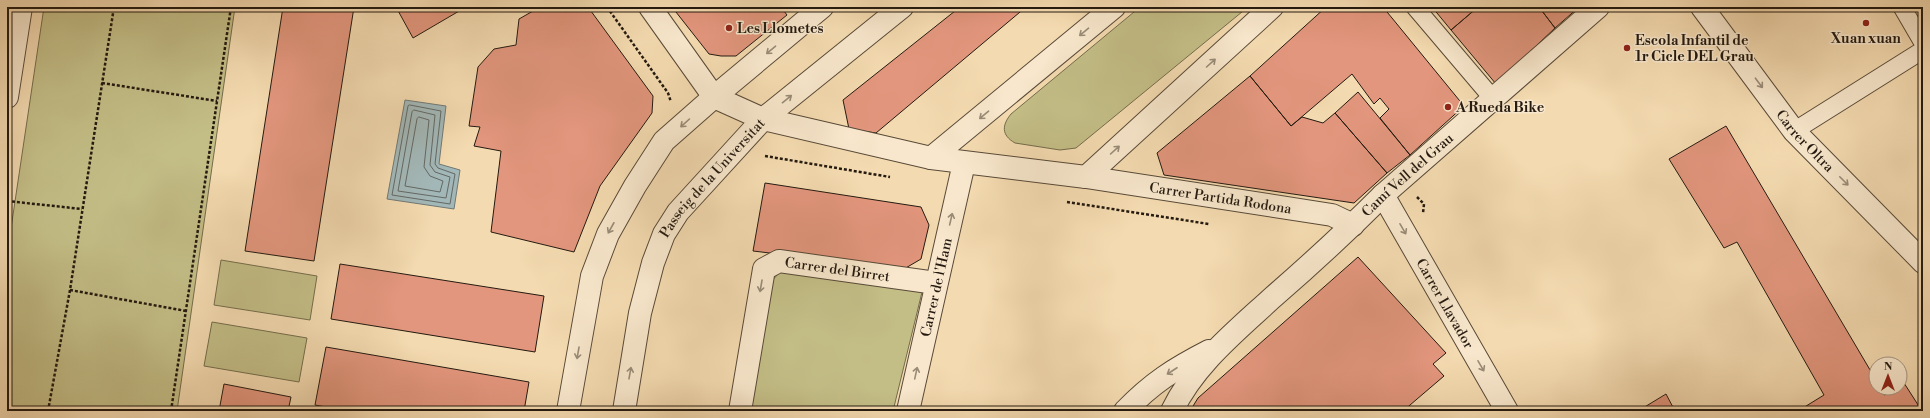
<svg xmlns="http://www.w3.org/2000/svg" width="1930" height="418" font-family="'Libre Bodoni',serif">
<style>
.green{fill:#c3bd86;stroke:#746c4b}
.water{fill:#a2b7b7;stroke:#707874}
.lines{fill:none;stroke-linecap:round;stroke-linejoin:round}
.shore{stroke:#636864;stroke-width:1}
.building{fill:#e2967d;stroke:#241a10}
.pedestrian-casing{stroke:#584a38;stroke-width:19}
.minor-casing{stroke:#584a38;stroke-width:24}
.path{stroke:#241a10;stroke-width:2.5;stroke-dasharray:3 2;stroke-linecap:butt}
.pedestrian{stroke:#f8e7cc;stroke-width:17}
.minor{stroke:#f8e7cc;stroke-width:22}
.oneway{stroke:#998b77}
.poi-dot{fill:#8f2418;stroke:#f8e7cc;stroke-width:1.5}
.labels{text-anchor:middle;stroke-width:3;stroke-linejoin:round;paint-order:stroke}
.poi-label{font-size:14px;font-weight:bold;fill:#241a10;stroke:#f8e7cc;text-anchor:start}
.street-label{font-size:14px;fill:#241a10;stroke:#f8e7cc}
</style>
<rect width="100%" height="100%" fill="#f4dab0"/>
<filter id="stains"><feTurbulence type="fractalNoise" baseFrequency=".005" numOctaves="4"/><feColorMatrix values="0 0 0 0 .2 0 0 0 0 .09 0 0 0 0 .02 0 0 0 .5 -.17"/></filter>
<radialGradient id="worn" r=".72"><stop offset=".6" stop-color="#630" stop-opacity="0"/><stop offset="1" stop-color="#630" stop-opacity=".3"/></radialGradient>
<path class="green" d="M44 7H235L177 411H7V255Z
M1140 7H1248L1076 148 1060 150 1015 143C1001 135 1002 125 1011 114Z
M221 260 317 276 310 320 214 305Z
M783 268 923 288 893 411H750L772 281Z
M212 322 307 338 299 382 204 366Z"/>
<path class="water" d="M405 100 446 106 439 164 460 170 454 209 387 199Z"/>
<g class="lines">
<path class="shore" d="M410 105 441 111 435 164 438 168 455 174 450 204 392 195 408 106Z
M414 110 435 115 430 165 435 172 450 177 446 198 398 191 412 112Z
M419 117 429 120 424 167 430 176 443 181 440 192 405 186 417 119Z"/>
</g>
<path class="building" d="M283 7H354L314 261 245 251Z
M396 7H466L413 38Z
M540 7H588L653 96 652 113 600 186 574 252 491 232 501 151 474 146 480 127 469 126 478 67 494 49 516 45 519 19Z
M672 7H781L787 15 736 56H721L709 54Z
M960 7H1026L876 133 849 129 843 100Z
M1326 7H1383L1464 106 1410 155 1380 118 1389 109 1380 98 1374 104 1352 74 1291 126 1250 76Z
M1432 7H1478L1451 30Z
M1478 7H1539L1555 28 1496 84 1451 30Z
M1539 7H1579L1555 28Z
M1250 76 1291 126 1302 117 1323 123 1335 113 1387 173 1354 203 1164 175 1157 153Z
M1358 92 1410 155 1387 173 1335 113Z
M1726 126 1876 380V388H1881L1884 395 1896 388H1900V386L1904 383 1922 411H1798L1824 395 1737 242 1724 248 1669 159Z
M765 183 921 207 929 225 921 259 904 269 753 251Z
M1358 257 1446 353 1433 364 1444 376 1403 411H1190L1198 398Z
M340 264 544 296 535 352 331 319Z
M326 347 529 382 524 411H348L315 405Z
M224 384 291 397 288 411H219Z
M1666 394 1675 411H1638Z"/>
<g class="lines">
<defs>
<path id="pedestrian" d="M1415 7 1494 100
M1902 7 1923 43
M1794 131 1923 50"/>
<g id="minor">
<path id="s1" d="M650 7 714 97 763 119 931 158 1086 177 1332 215 1353 225"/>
<path id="s2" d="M1702 7 1794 131 1923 262"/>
<path d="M7 97 21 7"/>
<path d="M931 158 1114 7"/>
<path d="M1086 177 1272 7"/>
<path id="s3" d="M1383 195 1507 411"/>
<path d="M568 411 592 276 608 234 635 186 664 141 714 97 822 7"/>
<path id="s4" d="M624 411 640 313 653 263 664 234 678 212 763 119 902 7"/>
<path id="s5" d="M740 411 764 269 779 261 936 283"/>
<path id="s6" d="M908 411 964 163"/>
<path d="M1125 411C1152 383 1174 369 1209 351"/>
<path id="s7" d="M1172 411C1194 365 1235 332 1272 298 1310 265 1347 231 1383 195L1598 7"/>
</g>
</defs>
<use href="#pedestrian" class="pedestrian-casing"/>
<use href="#minor" class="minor-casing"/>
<path class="path" d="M607 7 668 93 671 102
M102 83 217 101
M765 156 890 177
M1417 197 1424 204 1423 213
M7 201 82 209
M1067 202 1209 224
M70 290 186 311
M48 411 70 290 114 7
M171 411 231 7"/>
<use href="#pedestrian" class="pedestrian"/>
<use href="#minor" class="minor"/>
</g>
<defs><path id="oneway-shaft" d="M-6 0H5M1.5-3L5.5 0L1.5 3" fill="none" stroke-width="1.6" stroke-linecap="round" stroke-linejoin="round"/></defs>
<g class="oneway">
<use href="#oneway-shaft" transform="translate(1084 32) rotate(140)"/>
<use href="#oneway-shaft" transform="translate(771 50) rotate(140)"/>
<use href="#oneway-shaft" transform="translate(1211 63) rotate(-42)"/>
<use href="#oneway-shaft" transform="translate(1759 83) rotate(53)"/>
<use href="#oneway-shaft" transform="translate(787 99) rotate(-39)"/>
<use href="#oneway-shaft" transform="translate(984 115) rotate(140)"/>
<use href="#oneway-shaft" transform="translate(685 123) rotate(138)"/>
<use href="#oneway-shaft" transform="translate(1115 150) rotate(-42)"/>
<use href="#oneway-shaft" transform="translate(1844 181) rotate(45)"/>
<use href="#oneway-shaft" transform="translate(951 219) rotate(-77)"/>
<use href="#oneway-shaft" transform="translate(611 228) rotate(119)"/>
<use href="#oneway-shaft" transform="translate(1403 229) rotate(60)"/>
<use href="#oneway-shaft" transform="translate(761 286) rotate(100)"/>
<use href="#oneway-shaft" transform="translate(578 353) rotate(100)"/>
<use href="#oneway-shaft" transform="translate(1481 366) rotate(60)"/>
<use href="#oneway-shaft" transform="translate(1172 371) rotate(147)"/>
<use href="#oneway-shaft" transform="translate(630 373) rotate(-80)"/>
<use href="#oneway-shaft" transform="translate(916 373) rotate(-78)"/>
</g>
<g class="poi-dot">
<circle cx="1866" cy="23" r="4"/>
<circle cx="729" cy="28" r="4"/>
<circle cx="1627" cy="48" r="4"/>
<circle cx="1448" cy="107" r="4"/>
</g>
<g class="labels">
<g class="poi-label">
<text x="737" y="33">Les Llometes</text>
<text x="1866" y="43" text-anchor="middle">Xuan xuan</text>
<text x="1635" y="45">Escola Infantil de<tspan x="1635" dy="16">1r Cicle DEL Grau</tspan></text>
<text x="1456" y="112">A Rueda Bike</text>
</g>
<g class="street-label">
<text dy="5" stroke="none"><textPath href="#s2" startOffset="169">Carrer Oltra</textPath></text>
<text dy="5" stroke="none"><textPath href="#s7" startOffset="335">Camí Vell del Grau</textPath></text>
<text dy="5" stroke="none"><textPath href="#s4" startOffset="256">Passeig de la Universitat</textPath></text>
<text dy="5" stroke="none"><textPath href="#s1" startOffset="629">Carrer Partida Rodona</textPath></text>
<text dy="5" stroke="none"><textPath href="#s5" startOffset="220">Carrer del Birret</textPath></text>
<text dy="5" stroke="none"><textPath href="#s6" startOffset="127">Carrer de l'Ham</textPath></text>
<text dy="5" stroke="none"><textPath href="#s3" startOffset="125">Carrer Llavador</textPath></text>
</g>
</g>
<rect width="1930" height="418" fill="none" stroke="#f4dab0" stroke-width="24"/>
<rect x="8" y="8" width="1914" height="402" fill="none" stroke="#241a10" stroke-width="2"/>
<rect x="12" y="12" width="1906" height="394" fill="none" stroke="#241a10"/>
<g transform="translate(1888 376)"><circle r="19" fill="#f8e7cc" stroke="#a39581"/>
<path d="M0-3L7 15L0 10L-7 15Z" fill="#8f2418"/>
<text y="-6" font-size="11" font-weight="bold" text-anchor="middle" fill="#241a10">N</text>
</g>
<rect width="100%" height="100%" filter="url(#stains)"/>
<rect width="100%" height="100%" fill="url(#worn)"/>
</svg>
